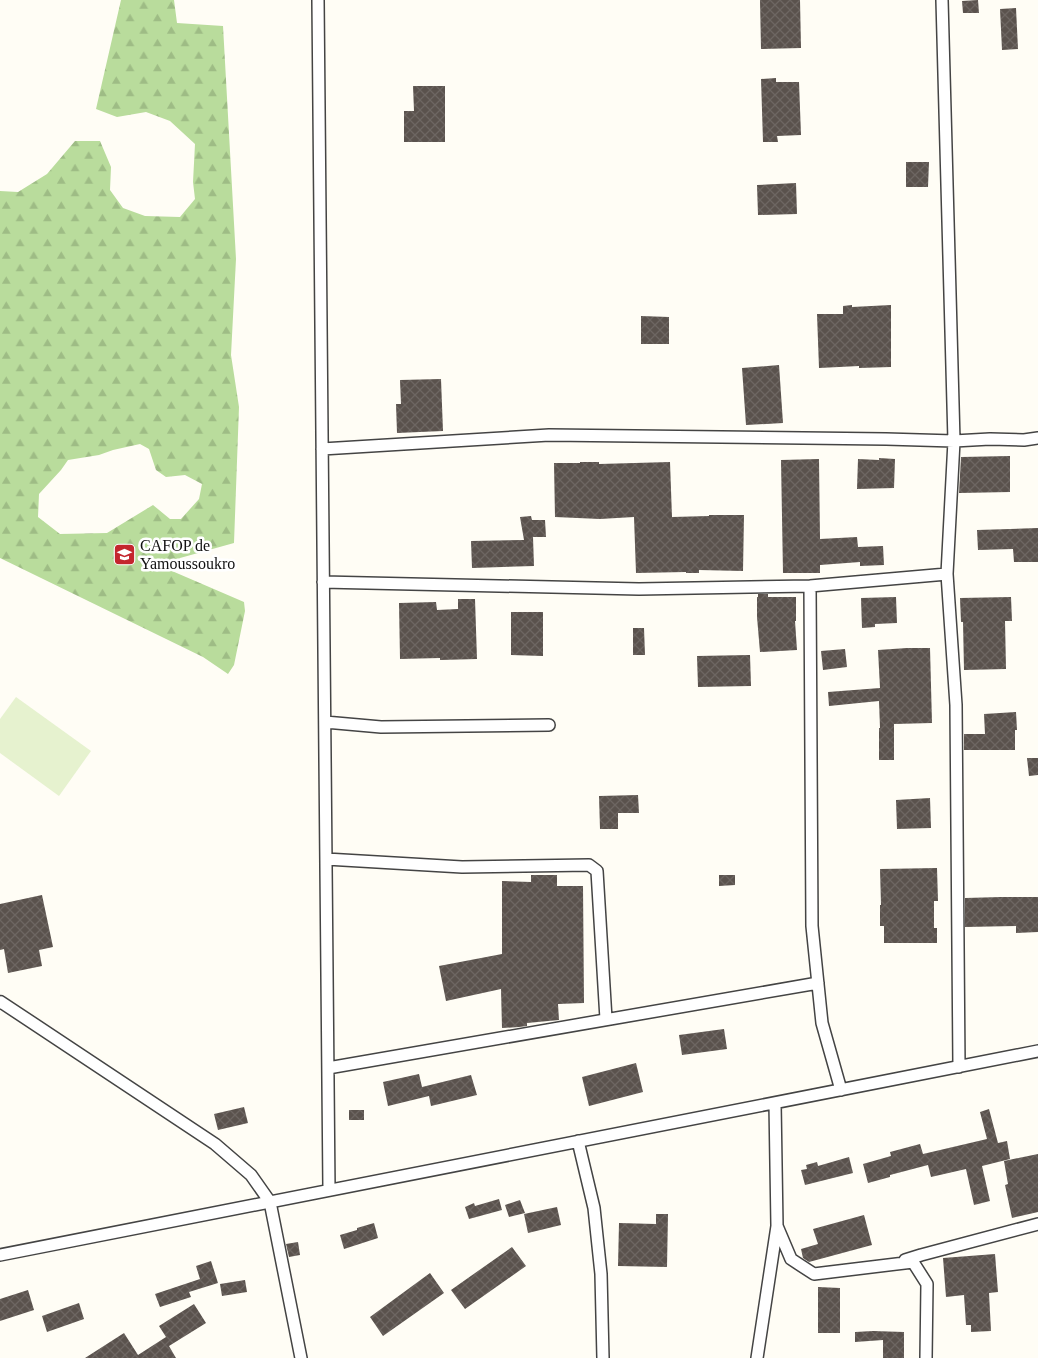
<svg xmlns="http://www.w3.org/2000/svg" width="1038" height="1358" font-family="Georgia,serif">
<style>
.forest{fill:url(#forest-firs);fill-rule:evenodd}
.pitch{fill:#e6f2cf}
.building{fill:url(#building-cross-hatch)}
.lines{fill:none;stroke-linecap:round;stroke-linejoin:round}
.minor-casing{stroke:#444;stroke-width:14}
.minor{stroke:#fff;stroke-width:11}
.labels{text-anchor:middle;stroke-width:5;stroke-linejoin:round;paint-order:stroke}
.poi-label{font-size:16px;fill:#111;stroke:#fff;text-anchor:start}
</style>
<defs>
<pattern id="forest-firs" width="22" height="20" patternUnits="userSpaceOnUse" patternTransform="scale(1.25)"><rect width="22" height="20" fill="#b9dc9c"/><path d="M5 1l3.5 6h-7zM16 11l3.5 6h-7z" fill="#9ebc85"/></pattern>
<pattern id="building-cross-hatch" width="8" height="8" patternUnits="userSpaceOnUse" patternTransform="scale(1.25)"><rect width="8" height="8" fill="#5a524d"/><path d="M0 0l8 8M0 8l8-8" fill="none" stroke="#6d6662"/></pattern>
</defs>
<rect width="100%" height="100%" fill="#fffdf5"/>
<path class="forest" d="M121 0H174L177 23 223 26 236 259 231 355 239 407 234 543 180 558 172 571 244 602 245 611 234 665 228 674 203 657 0 558V191L18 192 47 174 75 141H100L111 167 110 190 123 208 145 216 180 217 195 199 193 182 195 144 170 121 146 112 117 117 96 109ZM140 444 149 449 156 470 166 477 185 475 202 484 199 499 181 519H170L153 505 107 533 60 534 38 517 39 494 61 470 68 460 99 455 113 450Z"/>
<path class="pitch" d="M16 697 91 751 59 796 0 753V719Z"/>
<path class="building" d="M760 0H800L801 48 761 49Z
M978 0 979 13H963L962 1Z
M1016 8 1018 49 1002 50 1000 9Z
M776 78V82H799L801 135 777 136 778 142H763L761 79Z
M413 86H445V142H404V111H414Z
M906 162H929L928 187H906Z
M796 183 797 214 758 215 757 185Z
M852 305V307L891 305V367L859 368V366L819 368 817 314H843V306Z
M641 316 669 317V344H641Z
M779 365 783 423 746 425 742 368Z
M441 379 443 431 397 433 396 404H401L400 380Z
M1010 456V492L959 493 961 457Z
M879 458 895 459 894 488 857 489 858 459 879 460Z
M819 459 820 539 857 537 858 547 883 546 884 565 860 566V562L820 565V573H783L781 460Z
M580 462H599V464L670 462 672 517 709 516V515H744L743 571 699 570V573H686V572L636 573 634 517 600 519 555 517 554 463H580Z
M531 516 532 520H545L546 537H533L534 566 472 568 471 541 524 540 520 517Z
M1038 528V562H1014L1013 549 978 550 977 530Z
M758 594H768V597H796V621H795L797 650 760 652 757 617V597H758Z
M896 597 897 623 875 624V627L862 628 861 598Z
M1011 597 1012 621H1005L1006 669 964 670 963 622H961L960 598Z
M458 599H475L477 659 440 660V658L400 659 399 603 436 602 437 610 458 609Z
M511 612H543V656L511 655Z
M633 628H644L645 655H633Z
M907 648H930L932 723 894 724V760H879V728H880L879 701 829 706 828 692 880 688 878 650Z
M845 649 847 667 823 670 821 651Z
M750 655 751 686 698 687 697 656Z
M1016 712 1017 730H1015V750H964V734H985L984 714Z
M1027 758H1038V775L1029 776Z
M638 795 639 813H618V829H600L599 796Z
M930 798 931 828 897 829 896 800Z
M937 868 938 901H934V928H937V943H884V926H880V905H881L880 869Z
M531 875H557V886H583L584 1003 558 1004 559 1020 527 1023V1026L519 1027 502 1028 501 989 446 1001 439 966 502 954V881L531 882Z
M719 875H735V885L719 886Z
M42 895 53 947 39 950 42 966 8 973 4 949 0 950V904Z
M1001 897H1038V932L1016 933V926L965 927V898Z
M724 1029 727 1049 682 1055 679 1035Z
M636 1063 643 1092 589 1106 582 1077Z
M419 1074 422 1087 471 1075 477 1095 431 1106 429 1096 388 1106 383 1082Z
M244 1107 248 1123 218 1130 214 1114Z
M989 1109 998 1143 1007 1141 1010 1159 982 1166 990 1201 974 1205 966 1169 931 1177 928 1165 890 1175V1177L868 1183 863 1164 891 1156 890 1152 920 1144 923 1154 987 1139 980 1112Z
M349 1110H364V1120H349Z
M1038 1154V1212L1012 1218 1005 1185 1008 1184 1004 1161Z
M849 1157 853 1173 805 1185 801 1170 807 1169 806 1165 817 1162 818 1166Z
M499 1199 502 1210 469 1219 465 1207 474 1203 475 1206Z
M520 1200 525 1213 509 1217 505 1205Z
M557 1207 561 1225 528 1233 524 1214Z
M656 1214H668L667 1267 618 1266 619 1223 656 1224Z
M864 1215 872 1245 809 1262 803 1258 801 1249 818 1244 813 1229Z
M374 1223 378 1238 344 1249 340 1235 357 1230V1228Z
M298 1242 300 1255 289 1257 286 1244Z
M512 1247 526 1266 465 1309 451 1290Z
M995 1254 998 1292 989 1293 991 1331 971 1332V1325H966L964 1295 946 1297 943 1258Z
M211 1261 218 1283 189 1292 191 1297 160 1307 155 1294 200 1279 196 1266Z
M430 1273 444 1293 383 1336 370 1317Z
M245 1280 247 1292 222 1296 220 1284Z
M818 1287 840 1288V1333H818Z
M28 1290 34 1310 0 1321V1299Z
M79 1303 84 1319 47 1332 42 1316Z
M194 1304 206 1323 169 1346 176 1358H85L124 1333 138 1355 166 1337 159 1326Z
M873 1331 904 1332V1358H883V1340L855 1342V1332Z"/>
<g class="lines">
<defs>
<path id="minor" d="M318 0 329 1190
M322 449 549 435 886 439 954 441 990 439 1024 440 1038 438
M947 574 956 705 959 1067
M323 582 639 589 810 586 947 574 954 441 942 0
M810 586 812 926 822 1023 841 1090
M325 722 381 727 549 725
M326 859 462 867 589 865 597 871 606 1019
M0 1003 1 1002 215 1144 251 1175 270 1202 301 1358
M328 1068 818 983
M578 1141 594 1208 601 1274 603 1358
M777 1226 791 1259 814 1274 913 1262 927 1284 926 1358
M0 1255 1038 1051
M905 1260 921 1255 1038 1224
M757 1358 777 1226 775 1103"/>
</defs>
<use href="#minor" class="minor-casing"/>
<use href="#minor" class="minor"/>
</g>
<defs>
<symbol id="school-square" viewBox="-11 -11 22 22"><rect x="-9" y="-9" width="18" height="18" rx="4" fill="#c4262e" stroke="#fff"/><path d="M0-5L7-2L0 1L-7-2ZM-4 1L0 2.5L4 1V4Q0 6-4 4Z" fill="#fff"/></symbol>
</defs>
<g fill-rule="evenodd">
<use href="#school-square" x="112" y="542" width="25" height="25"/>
</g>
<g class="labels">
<g class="poi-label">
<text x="140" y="551">CAFOP de<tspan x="140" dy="18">Yamoussoukro</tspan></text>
</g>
</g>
</svg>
